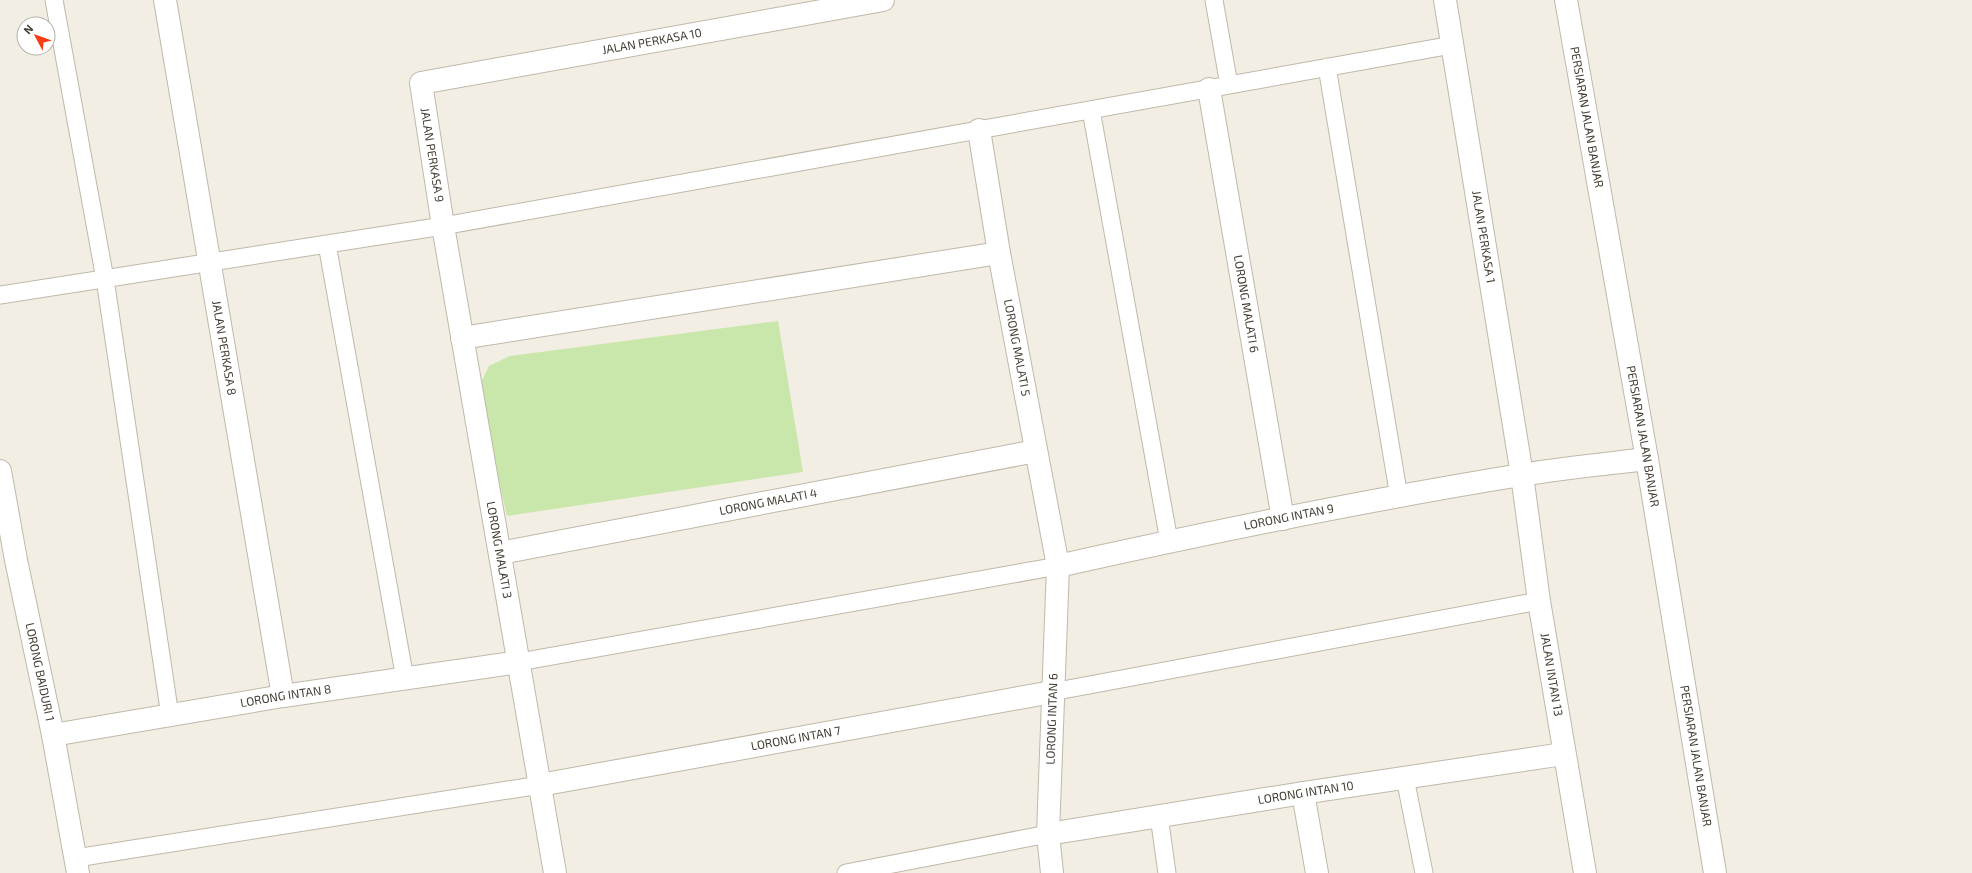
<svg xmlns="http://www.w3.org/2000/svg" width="1972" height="873" font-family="'Exo 2',sans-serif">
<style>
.green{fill:#cae7ab}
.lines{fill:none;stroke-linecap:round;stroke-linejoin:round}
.service-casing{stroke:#c0b8a9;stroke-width:19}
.minor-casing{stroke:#c0b8a9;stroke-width:24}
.tertiary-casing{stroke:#c0b8a9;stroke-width:24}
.service{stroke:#fff;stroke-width:17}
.minor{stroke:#fff;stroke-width:22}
.tertiary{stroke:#fff;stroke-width:22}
.labels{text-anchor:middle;stroke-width:3;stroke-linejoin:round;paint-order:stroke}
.street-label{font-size:12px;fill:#433d33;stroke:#fff}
</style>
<rect width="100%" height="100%" fill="#f2eee3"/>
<path class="green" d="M778 321 803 472 507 516 478 389 489 366 510 356Z"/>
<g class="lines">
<defs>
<path id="service" d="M54 0 105 279 170 716
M1214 0 1229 85
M1327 67 1399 497
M1091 110 1169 541
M327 244 405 679
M0 295 443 226 1452 45
M519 662 1058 566
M1052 692 1539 601
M1405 778 1424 873
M1159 816 1167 873
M76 858 540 785
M846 873 1048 834"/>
<g id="minor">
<path id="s1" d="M165 0 283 696"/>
<path id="s2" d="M1445 0 1522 475 1539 601 1585 873"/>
<path id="s3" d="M1209 89 1283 519"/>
<path id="s4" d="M979 130 999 253 1058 566 1048 834 1052 873"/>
<path d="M462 338 999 253"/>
<path id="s5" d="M0 471 16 560 53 735 78 873"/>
<path id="s6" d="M500 553 1036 451"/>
<path id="s7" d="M1058 566C1211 532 1366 500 1521 475 1563 468 1605 464 1647 459"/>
<path id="s8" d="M53 735 283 696 519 662"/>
<path id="s9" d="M540 785 1052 692"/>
<path d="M1303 793 1317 873"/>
<path id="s10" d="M1048 834 1303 793 1563 754"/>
<path id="s11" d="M555 873 443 226 421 83 883 0"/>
</g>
<g id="tertiary">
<path id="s12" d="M1566 0 1647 459 1715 873"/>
</g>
</defs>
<use href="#service" class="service-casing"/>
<use href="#minor" class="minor-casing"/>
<use href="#tertiary" class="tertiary-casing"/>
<use href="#service" class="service"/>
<use href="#minor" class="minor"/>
<use href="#tertiary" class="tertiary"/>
</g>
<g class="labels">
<g class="street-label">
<text dy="4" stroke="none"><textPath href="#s11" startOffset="1036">JALAN PERKASA 10</textPath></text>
<text dy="4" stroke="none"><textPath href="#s12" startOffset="119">PERSIARAN JALAN BANJAR</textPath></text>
<text transform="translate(432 155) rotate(81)" y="4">JALAN PERKASA 9</text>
<text dy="4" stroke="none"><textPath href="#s2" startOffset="240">JALAN PERKASA 1</textPath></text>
<text dy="4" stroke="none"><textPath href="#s3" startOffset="218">LORONG MALATI 6</textPath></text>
<text dy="4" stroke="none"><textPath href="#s1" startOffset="353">JALAN PERKASA 8</textPath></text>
<text dy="4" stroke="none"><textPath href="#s4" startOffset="221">LORONG MALATI 5</textPath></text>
<text dy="4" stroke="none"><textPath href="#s12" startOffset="443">PERSIARAN JALAN BANJAR</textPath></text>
<text dy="4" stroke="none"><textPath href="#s6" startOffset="273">LORONG MALATI 4</textPath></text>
<text dy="4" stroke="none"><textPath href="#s7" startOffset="236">LORONG INTAN 9</textPath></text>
<text transform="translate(499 550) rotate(80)" y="4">LORONG MALATI 3</text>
<text dy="4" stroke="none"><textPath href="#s5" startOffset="205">LORONG BAIDURI 1</textPath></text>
<text dy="4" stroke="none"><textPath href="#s2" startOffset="683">JALAN INTAN 13</textPath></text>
<text dy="4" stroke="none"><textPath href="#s8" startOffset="236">LORONG INTAN 8</textPath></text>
<text transform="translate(1052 719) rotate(-88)" y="4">LORONG INTAN 6</text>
<text dy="4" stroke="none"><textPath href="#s9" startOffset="260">LORONG INTAN 7</textPath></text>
<text dy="4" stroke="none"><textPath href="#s12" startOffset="767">PERSIARAN JALAN BANJAR</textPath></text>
<text dy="4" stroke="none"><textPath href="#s10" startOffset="261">LORONG INTAN 10</textPath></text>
</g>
</g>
<g transform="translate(36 36) rotate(311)"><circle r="19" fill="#ffffff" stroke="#b4b1ad"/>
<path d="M0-3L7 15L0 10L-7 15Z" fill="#fa3c12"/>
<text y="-6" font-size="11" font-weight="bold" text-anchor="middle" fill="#433d33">N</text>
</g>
</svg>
